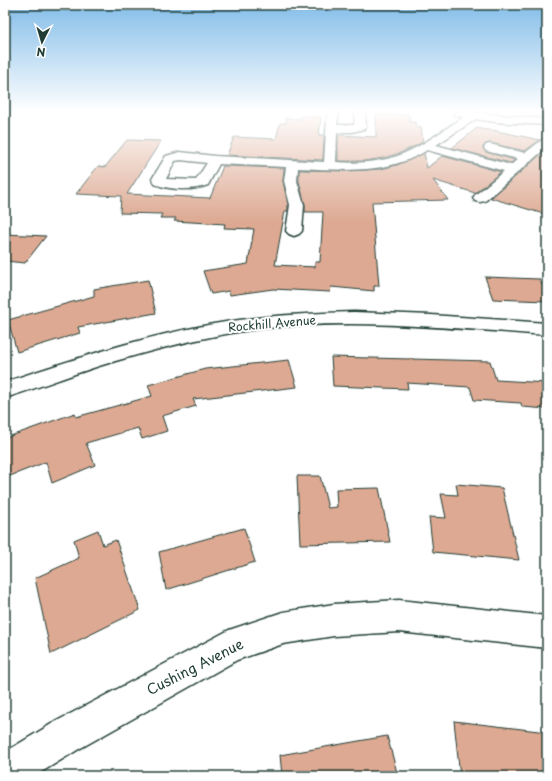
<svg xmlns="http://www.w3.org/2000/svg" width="552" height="781" font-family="'Playpen Sans',sans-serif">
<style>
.building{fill:#dda992;stroke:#1f3d34}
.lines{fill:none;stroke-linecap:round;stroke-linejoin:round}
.minor-casing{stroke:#1f3d34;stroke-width:3}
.minor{fill:#fff;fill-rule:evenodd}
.labels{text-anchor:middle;stroke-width:4;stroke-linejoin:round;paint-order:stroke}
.street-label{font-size:12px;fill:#1f3d34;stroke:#fff}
.near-street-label{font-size:14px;fill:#1f3d34;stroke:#fff}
</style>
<rect width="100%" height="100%" fill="#fff"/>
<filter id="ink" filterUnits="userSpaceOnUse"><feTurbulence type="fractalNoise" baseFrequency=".025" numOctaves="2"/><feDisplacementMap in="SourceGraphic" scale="8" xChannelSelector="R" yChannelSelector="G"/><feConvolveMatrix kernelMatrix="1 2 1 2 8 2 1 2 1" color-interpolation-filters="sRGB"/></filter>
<g filter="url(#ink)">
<path class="building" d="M376 114 409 115 410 122H415L416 127H421L423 142 400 153 383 158 364 161H338V135L376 137Z
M300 116 321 117 319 135H324L323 160 227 155 234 137 276 139 280 123H286V118L300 119Z
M477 128 486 130 487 129 540 140 525 151 490 143 486 144 483 147 486 152 515 160 511 163 452 148Z
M127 140 161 141 127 194 210 198 223 166 284 168 283 181 288 205V211H285L275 265 315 267V262H320L323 212H305V205L299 181V170L348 171 381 169 397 165 424 153 427 168 442 156 501 172 475 193 433 180 448 200 372 202 379 286H374V291L331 287 330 292 273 289 230 295 229 291 211 294 203 271 248 264 254 229 224 228 225 224 174 221 176 218H160L162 214 120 213 121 196 76 194 98 166 105 167Z
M547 149V215L491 198Z
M5 234 46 236 25 263 5 261Z
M485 277 539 279 547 294V301L493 299Z
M148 280 156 313 78 327 80 333 17 352 8 320 94 296V289Z
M331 357 490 361 496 380 547 383V409L522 407 521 403 474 400 470 387 407 383 408 389 333 386Z
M289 360 297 387 193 399 196 406 162 416 167 431 142 439 138 428 86 443 95 465 52 483 46 462 10 476 5 456V438L75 413 76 417 152 396 148 385 205 369Z
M297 476H320L328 508 337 507 336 489 379 488 390 542 300 544Z
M456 484 502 488 519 560 433 552 429 517 446 518 441 494 458 495Z
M244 528 255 562 166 590 159 552Z
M98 530 103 545 116 540 140 610 51 654 35 578 79 558 74 540Z
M454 721 547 732V776H460Z
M387 736 398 776H282L280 755Z"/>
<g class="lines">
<defs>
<path id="minor" d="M329 112H339L337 125H354L355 115 353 112H364L365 114 366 127 364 129 352 132H337L336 162C361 164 387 162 409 151 428 142 446 128 464 117L454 115 453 112C484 112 516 117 547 119V125L495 122 476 119 436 145 511 165 518 159 486 151 484 148 486 145 490 144 525 153 543 139 547 137V147L485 201 480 202 475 201 473 198 475 195 504 171 427 150C388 175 342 170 298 168L297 181 304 205 302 231 299 234 294 236 289 234 286 231 290 205 284 181 286 167 219 164 208 185C193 191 170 190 155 184L152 179 166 156 180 152 215 156 324 162 327 119ZM181 160 207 163 196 180 166 179 175 161Z
M354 312 431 315 547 323V335C444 328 340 316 237 332 190 340 145 352 99 366 68 376 37 388 5 398V382C81 357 159 331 239 320 277 315 315 313 354 312Z
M399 600 547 616V648L399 632 334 636 283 644 237 660 79 749 35 776H5V752L53 723 229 630 283 612 334 604Z"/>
</defs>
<use href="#minor" class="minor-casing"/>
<use href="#minor" class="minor"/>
</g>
</g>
<linearGradient id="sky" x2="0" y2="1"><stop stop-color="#81bce8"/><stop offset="0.5" stop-color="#fff"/><stop offset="1" stop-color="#fff" stop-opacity="0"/></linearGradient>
<rect width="552" height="222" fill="url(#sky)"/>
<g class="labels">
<g class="street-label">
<text transform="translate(272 324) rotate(-5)" y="4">Rockhill Avenue</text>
</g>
<g class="near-street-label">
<text transform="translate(195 667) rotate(-27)" y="5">Cushing Avenue</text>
</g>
</g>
<rect width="552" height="781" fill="none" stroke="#fff" stroke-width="20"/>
<rect x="10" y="10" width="532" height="761" fill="none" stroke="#1f3d34" stroke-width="1.5" filter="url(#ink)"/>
<g transform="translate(42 42) rotate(185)" stroke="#ffffff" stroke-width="3" paint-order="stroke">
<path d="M0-3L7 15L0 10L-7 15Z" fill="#1f3d34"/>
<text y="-6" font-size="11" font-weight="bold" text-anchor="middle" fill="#1f3d34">N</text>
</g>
</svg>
